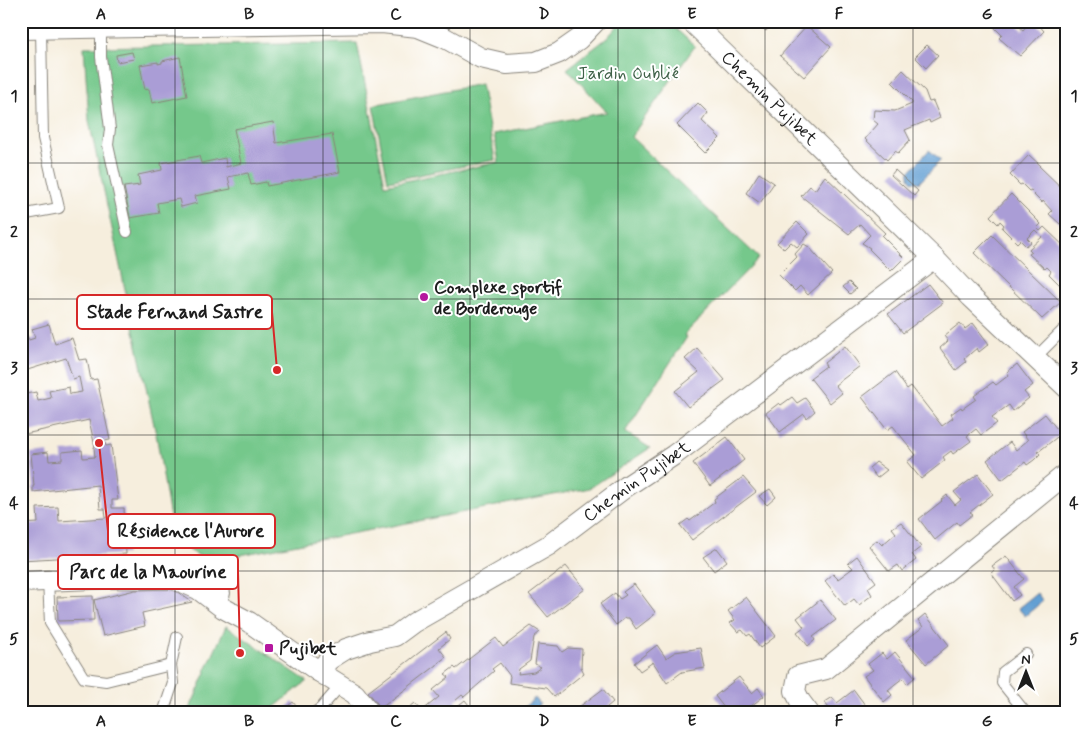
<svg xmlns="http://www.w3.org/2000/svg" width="1088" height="734" font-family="Mynerve,sans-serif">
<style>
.green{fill:#74c88b;stroke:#487254}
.water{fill:#629fd3;stroke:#3f5e78}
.building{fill:#aa9dd6}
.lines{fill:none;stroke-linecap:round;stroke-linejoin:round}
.service-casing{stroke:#89857c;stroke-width:12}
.minor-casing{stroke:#89857c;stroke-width:22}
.service{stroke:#fff;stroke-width:10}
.minor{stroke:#fff;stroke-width:20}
.grid{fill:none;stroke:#1c1c1c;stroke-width:1;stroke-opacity:0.55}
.poi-dot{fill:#b5179e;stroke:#fff;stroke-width:2}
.labels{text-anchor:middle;stroke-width:4;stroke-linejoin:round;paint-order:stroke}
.park-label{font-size:18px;fill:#3f6148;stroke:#fff}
.street-label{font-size:18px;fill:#1c1c1c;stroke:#fff}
.poi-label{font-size:18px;font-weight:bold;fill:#1c1c1c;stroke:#fff;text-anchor:start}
.leader{fill:none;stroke:#d62828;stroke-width:2}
.callout-dot{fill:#d62828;stroke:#fff;stroke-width:2}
.callout{fill:#fff;stroke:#d62828;stroke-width:2}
.callout-label{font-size:19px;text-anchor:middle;font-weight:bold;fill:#1c1c1c}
.neatline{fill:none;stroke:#1c1c1c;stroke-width:2}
.grid-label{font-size:16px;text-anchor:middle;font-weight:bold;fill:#1c1c1c}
</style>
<rect width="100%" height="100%" fill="#fff"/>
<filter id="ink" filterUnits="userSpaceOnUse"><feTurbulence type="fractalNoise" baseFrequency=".02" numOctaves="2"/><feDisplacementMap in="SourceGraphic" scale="10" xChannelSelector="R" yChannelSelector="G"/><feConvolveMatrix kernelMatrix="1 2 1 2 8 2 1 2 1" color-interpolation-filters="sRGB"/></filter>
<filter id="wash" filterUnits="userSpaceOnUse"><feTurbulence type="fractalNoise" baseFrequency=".0096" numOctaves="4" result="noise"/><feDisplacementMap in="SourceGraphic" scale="20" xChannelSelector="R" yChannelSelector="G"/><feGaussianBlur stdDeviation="1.12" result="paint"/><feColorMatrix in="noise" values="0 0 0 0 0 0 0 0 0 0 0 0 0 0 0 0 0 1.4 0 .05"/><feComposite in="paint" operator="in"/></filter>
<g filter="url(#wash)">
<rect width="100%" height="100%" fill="#f6eedd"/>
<path class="green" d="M622 21H667L695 46 631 137 759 258 684 335 687 337 625 432 650 448 590 488 209 561 174 542 157 439 89 121 84 47 357 43 385 185 499 162 494 134 607 112 567 69 607 38Z
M481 84 495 160 388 181 373 105Z
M226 626 307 681 267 713H188L206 672 205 670 207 668Z"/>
<path class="water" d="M929 150 941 160 919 183 918 182H912L909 178V174L908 173Z
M1037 593 1043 601 1025 616 1018 608Z
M535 698 540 704 538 706 542 712 517 713Z"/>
<g id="blocks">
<path class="building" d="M755 21H775L766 31Z
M999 21H1017L1015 23 1023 30 1031 21H1035L1044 31 1020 56 999 38 1002 35 994 27Z
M807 26 831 47 804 77 780 56Z
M927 45 938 55 926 68 915 57Z
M132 52 134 59 117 62 116 55Z
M180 57 187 96 152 103 149 89 145 90 140 65 158 62V64L162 63V61Z
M21 64H27V87H24V103H21Z
M903 70 925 91 929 102 933 101 940 118 930 123 929 120 905 130 910 140 898 153 895 151 887 160 865 139 878 124 873 120 874 110 895 111 912 104V102L892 82Z
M698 103 708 113 702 121 720 138 705 153 677 125Z
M273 122 276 143 332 134 340 172 267 186 266 182 251 185 248 173 228 177 231 189 195 196 197 203 181 207 179 199 157 203 159 213 130 218 124 187 140 185 138 175 162 170 161 163 199 156 201 163 225 158 226 167 241 163 234 129Z
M1029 155 1040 165 1039 166 1067 193V227L1064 224 1065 223 1063 221 1060 224 1049 214 1052 211 1043 201 1042 203 1034 195 1035 194 1031 190 1029 191 1022 184 1020 185 1010 175Z
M895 170 918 191 914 196 891 175Z
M759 173 774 183 760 203 746 193Z
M825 176 885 233 882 236 904 258 891 271 869 249 870 248 862 243 870 235 860 224 849 234 801 196 810 186 815 190Z
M1011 194 1041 224 1037 228 1040 231 1044 227 1067 249V286L1064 289 1049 274 1051 271 1047 267 1045 269 1029 254 1032 252 1029 249 1042 237 1035 230 1027 238 1031 242 1026 246 1020 240 1017 243 1002 228 1004 225 1000 221 998 224 990 216Z
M797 222 809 234 797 247 791 242 784 249 777 243Z
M992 235 1061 302 1042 319 974 253Z
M804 244 809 247 832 273 808 295 800 286 795 291 779 275 797 257 795 254Z
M849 282 856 289 850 294 843 287Z
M928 284 943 303 903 333 888 314Z
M960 323 965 329 973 323 989 344 979 352 977 348 964 359 966 362 956 370 940 348 948 341 944 336Z
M49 324 55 344 72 338 79 360 87 359 91 380 97 379 110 440 104 441 106 446 111 445 118 500H112V508H124L126 554 21 560V524L38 523 37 508 58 507 59 521 106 518 105 509H100L98 485 33 492V486H34L31 454 48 452 49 461 62 460V452L82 450 83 458 95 457 94 447H95L89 420 25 434 23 428 25 427 21 410V395L36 392 38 401 51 398 49 391 69 387 70 394 82 392 79 377 73 379 66 358 21 372V334L26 333 29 340 35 338 32 329Z
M845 346 860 366 835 385 842 393 830 403 810 378 826 366 824 363Z
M697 348 725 380 688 407 675 391 699 372 685 359Z
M1017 364 1033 385 1024 392 1029 398 1013 411 1009 405 992 417 997 423 981 435 976 429 967 436 971 441 953 454 951 451 943 457 945 460 921 479 907 462 916 455 893 426 887 430 862 397 895 372 907 389 911 386 942 426 953 418 951 414 961 407 962 409 976 399 974 396 993 382 996 385 1009 375 1007 372Z
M792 397 797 403 805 398 815 411 807 418 804 414 780 432 766 413 779 403 781 405Z
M1045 414 1061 434 1038 452 1040 454 1034 460 1027 465 1025 462 1002 480 987 460 1010 442 1016 450 1028 440 1022 432Z
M727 437 744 460 710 486 693 463Z
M876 462 887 470 877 478 869 468Z
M978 474 993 494 970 512 973 514 959 525 957 522 935 540 919 519 942 501 941 500 947 495 955 505 961 500 954 492Z
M743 477 756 492 692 540 680 525 688 519 690 521 715 502 714 499Z
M770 489 776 497 767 505 759 496Z
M901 522 921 547 912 554 916 560 902 571 898 565 889 571 869 546 877 540 882 545 896 533 892 528Z
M717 548 727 561 714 571 703 557Z
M857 556 876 582 868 588 872 595 859 605 854 599 845 606 825 581 833 574 838 579 853 568 848 563Z
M1006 556 1024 579 1014 587 1020 595 1012 601 991 573 995 570 992 566Z
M566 566 585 589 548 617 529 594Z
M634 584 655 612 654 615 636 629 629 618H625L616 625 600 604 615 593 620 599 626 595 623 592Z
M173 589 192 602 142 613 145 626 103 636 94 600 135 590Z
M93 596 94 620 58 621 57 597Z
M746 597 776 636 760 648 750 634 747 636 742 630 738 632 730 623 735 620 728 611Z
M820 600 836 620 813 637 815 640 808 646 797 632 804 627 797 618Z
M925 614 949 645 926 664 906 640 923 627 918 620Z
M531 626 540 632 534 637 530 661 519 669 518 674 534 672 541 667 535 664 538 644 558 646 562 652 568 648 582 649 581 667 584 673 554 697 546 688 509 683 510 676 500 663 492 669 494 671 464 697 462 695 455 701 459 705 465 700 475 713H403L415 703 422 711 439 697 433 690 449 677 445 674 454 667 456 669 496 638 503 647Z
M446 632 450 639 439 648 446 657 438 663 437 665 381 708 368 692Z
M657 645 666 658 675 652 701 648 705 668 682 672 667 683 653 662 640 671 634 663Z
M895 652 915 677 907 684 903 678 895 684 888 690 892 695 884 702 864 676 873 670 868 664 882 653 887 659Z
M739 677 752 693 758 688 764 696 742 713H728L715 696Z
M603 689 613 702 600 713H583L579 707Z
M854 690 871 713H833L824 702 832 697 837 703Z
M293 702 300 711 298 713H279Z"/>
</g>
</g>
<g filter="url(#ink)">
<use href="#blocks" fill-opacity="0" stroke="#89857c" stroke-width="1"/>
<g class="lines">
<defs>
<path id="service" d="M101 28V57L110 129 108 145 127 232
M21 215 59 208 43 138 41 29
M1035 358 1067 326
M48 580 50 623 84 678 106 681 171 665 177 637
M1026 654 1003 672 1002 683 1026 713
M163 713 173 683 171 665
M314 713 321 708 341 685"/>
<g id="minor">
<path id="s1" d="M691 21 934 258 971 297 1067 388"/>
<path d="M21 29 382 23 418 27 445 38 481 58 507 64 536 62 559 53 579 39 596 21"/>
<path d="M163 568C191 566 202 574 220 593"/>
<path d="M21 582 115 578 171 579 182 582 198 589 223 608 249 622 318 671 355 694 370 713"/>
<path id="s2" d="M318 671 330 659 346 649 370 641 395 636 414 622 549 545 627 486 674 455 934 258"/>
<path d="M809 713 800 701 795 691 798 676 826 669 1067 473"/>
</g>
</defs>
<use href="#service" class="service-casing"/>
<use href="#minor" class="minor-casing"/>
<use href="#service" class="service"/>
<use href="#minor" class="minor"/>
</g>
</g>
<path class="grid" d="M175 21V713M323 21V713M470 21V713M618 21V713M765 21V713M913 21V713M21 163H1067M21 299H1067M21 435H1067M21 571H1067"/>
<g class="poi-dot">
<circle cx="424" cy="297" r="5"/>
<rect x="264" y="643" width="10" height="10" rx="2.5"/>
</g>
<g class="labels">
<g class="park-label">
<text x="628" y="79">Jardin Oublié</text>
</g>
<g class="street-label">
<text dy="6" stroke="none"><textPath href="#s1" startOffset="110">Chemin Pujibet</textPath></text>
<text dy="6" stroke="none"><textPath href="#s2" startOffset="374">Chemin Pujibet</textPath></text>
</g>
<g class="poi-label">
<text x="434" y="293">Complexe sportif<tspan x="434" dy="21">de Borderouge</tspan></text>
<text x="279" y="654">Pujibet</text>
</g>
</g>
<path class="leader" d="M277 370L272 312M99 443L108 531M240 653L238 572"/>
<g class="callout-dot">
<circle cx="277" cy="370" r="5"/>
<circle cx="99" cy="443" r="5"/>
<circle cx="240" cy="653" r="5"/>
</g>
<g class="callout">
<rect x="77" y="295" width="195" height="34" rx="5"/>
<rect x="108" y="514" width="167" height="34" rx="5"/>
<rect x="58" y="555" width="180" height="34" rx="5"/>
</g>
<g class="callout-label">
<text x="175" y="318">Stade Fernand Sastre</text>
<text x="191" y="537">Résidence l'Aurore</text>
<text x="148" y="578">Parc de la Maourine</text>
</g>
<rect width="1088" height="734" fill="none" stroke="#fff" stroke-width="55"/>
<g transform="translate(1026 672)" stroke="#ffffff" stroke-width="4" paint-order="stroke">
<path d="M0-4L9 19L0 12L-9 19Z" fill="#1c1c1c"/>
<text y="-8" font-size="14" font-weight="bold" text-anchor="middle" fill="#1c1c1c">N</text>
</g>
<rect x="28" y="28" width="1032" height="678" class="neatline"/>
<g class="grid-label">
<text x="101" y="19">A</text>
<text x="249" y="19">B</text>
<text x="396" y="19">C</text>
<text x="544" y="19">D</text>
<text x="692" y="19">E</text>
<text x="839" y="19">F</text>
<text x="987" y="19">G</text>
<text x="14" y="101">1</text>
<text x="1074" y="101">1</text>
<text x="14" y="237">2</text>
<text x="1074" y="237">2</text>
<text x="14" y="373">3</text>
<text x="1074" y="373">3</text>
<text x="14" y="508">4</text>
<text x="1074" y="508">4</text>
<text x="14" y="644">5</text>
<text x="1074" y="644">5</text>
<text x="101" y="726">A</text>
<text x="249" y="726">B</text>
<text x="396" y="726">C</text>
<text x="544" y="726">D</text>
<text x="692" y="726">E</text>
<text x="839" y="726">F</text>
<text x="987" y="726">G</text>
</g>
</svg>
